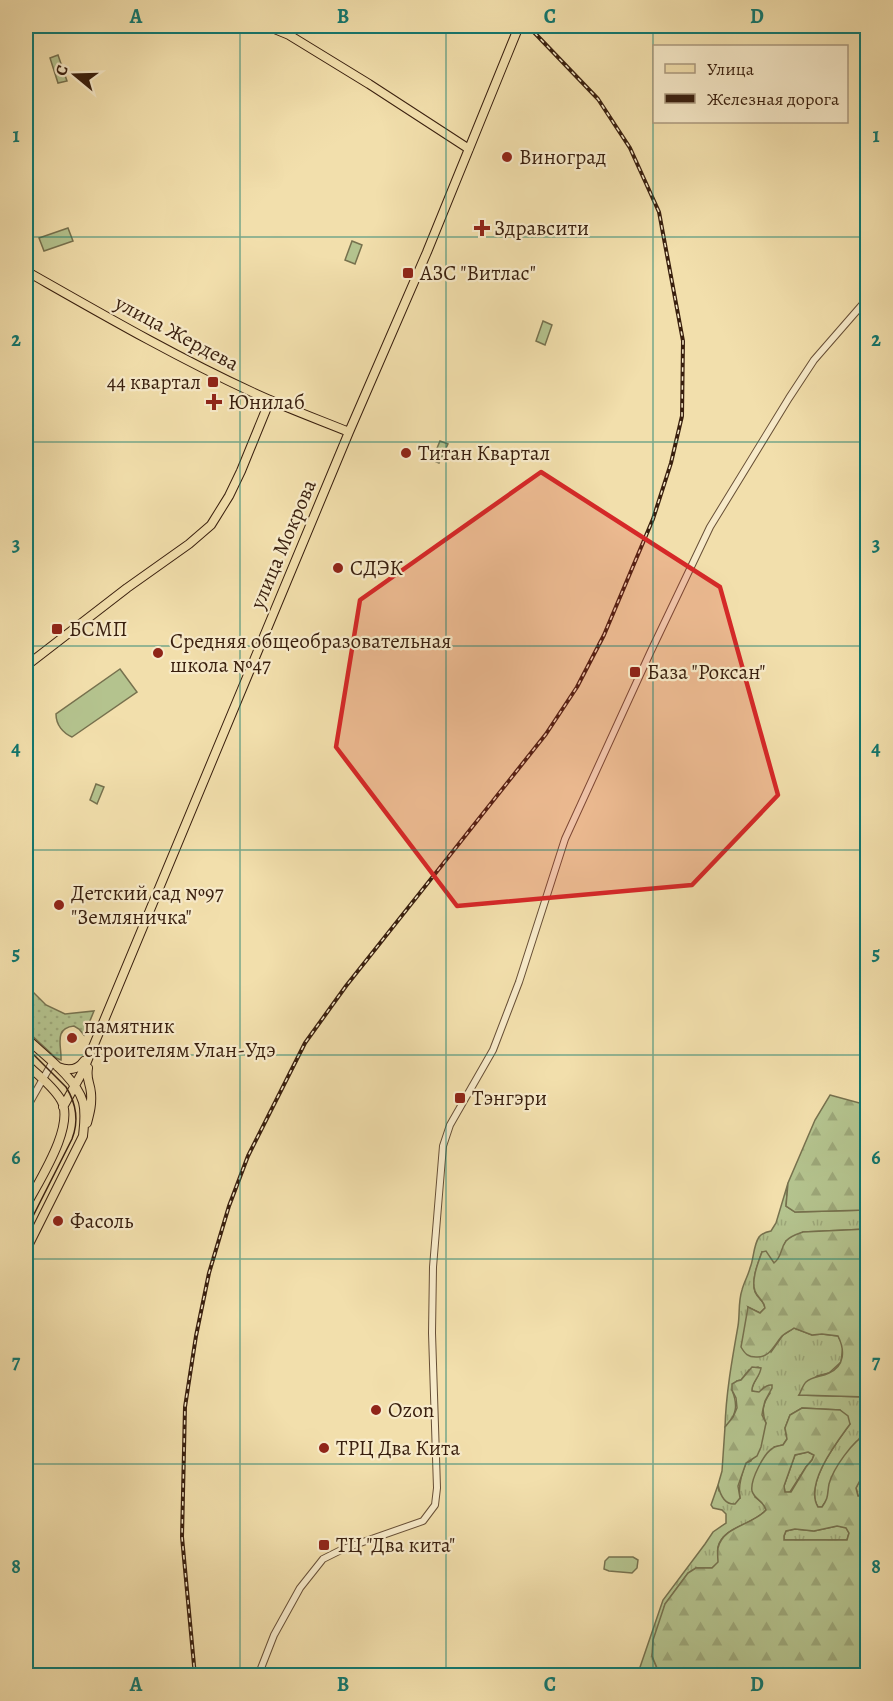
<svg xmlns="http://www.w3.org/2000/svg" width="893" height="1701" font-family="Alegreya,serif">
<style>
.grass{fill:url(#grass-tufts);stroke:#76714e;stroke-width:1.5}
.forest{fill:url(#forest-firs);stroke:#76714e;stroke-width:1.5;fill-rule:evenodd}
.park{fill:url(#park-dots);stroke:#76714e;stroke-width:1.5}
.pitch{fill:#b4c38e;stroke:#76714e;stroke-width:1.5}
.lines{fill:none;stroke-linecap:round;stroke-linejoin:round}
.minor-casing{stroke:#674f36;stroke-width:8}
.major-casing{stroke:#391f0e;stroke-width:10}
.minor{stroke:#f7eac9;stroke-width:6}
.major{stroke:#f2dfac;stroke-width:8}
.tram{stroke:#391f0e;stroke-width:1.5}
.rail-casing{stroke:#391f0e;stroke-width:4}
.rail{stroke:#f7eac9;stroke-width:1.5;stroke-dasharray:4.5;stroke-linecap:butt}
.marked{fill:#d62828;fill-opacity:0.2;stroke:#d62828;stroke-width:4.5;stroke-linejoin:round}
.grid{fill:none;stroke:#0f766e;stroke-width:1.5;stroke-opacity:0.55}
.poi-dot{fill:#8f2418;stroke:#f7eac9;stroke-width:2}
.labels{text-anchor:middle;stroke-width:4.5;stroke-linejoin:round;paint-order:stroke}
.poi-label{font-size:21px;fill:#391f0e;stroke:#f7eac9;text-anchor:start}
.street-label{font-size:21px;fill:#391f0e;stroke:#f7eac9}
.neatline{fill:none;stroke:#0f766e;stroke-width:2}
.grid-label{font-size:20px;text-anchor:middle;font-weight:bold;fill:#0f766e}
</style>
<defs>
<pattern id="grass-tufts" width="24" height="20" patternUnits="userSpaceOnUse" patternTransform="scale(1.5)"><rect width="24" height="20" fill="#b4c38e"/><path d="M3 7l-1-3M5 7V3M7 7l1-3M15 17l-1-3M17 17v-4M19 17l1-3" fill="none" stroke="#9ca779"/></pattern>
<pattern id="forest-firs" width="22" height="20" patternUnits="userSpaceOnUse" patternTransform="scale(1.5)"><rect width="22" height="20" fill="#b4c38e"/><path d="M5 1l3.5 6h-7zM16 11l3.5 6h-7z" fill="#9ca779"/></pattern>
<pattern id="park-dots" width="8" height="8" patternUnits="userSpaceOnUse" patternTransform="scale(1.5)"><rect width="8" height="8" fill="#b4c38e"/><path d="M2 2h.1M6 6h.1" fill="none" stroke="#9ca779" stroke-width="1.8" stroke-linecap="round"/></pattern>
</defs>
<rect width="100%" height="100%" fill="#f2dfac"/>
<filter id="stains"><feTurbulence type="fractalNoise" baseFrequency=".00333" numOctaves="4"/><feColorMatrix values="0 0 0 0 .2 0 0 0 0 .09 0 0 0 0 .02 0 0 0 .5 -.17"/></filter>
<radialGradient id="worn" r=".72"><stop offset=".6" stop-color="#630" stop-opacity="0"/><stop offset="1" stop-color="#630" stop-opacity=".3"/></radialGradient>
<path class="grass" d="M788 1183 786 1206 795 1212 867 1210V1229L803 1232 786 1241 779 1259 774 1263 762 1252C758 1263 751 1280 755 1292 758 1299 764 1300 765 1308L760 1313 748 1307 771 1352 783 1335 794 1328 812 1335 822 1334 838 1336 843 1346 841 1362 829 1373 817 1376 799 1395 867 1397V1407L860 1409 862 1418 867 1421V1434L861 1436 829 1486 828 1498 822 1507H818C804 1484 836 1443 850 1424L840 1410 802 1408 790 1415 785 1428 787 1439 783 1445 774 1447 755 1497 764 1504 766 1510C754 1525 723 1526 718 1547 717 1552 718 1557 719 1562L712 1568H696L688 1573 665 1604 652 1656 657 1668 654 1675 637 1676 663 1600 705 1544 713 1532 726 1523V1514L722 1510 713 1508 711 1505 718 1485 719 1491 740 1498C738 1486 741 1475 746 1463L751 1461 766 1423C761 1411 763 1403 770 1393L764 1387 759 1393 752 1391C751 1383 760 1377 760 1368L758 1367 749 1370 741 1380 737 1381 732 1390C738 1405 737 1415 725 1427 726 1393 732 1360 738 1326 740 1314 738 1302 742 1290 744 1282 748 1276 750 1268 754 1259 753 1246 759 1237 762 1233 766 1232 771 1231L776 1223Z
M808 1452 814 1455 812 1460 806 1467 790 1492 785 1493 784 1486 795 1455Z
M867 1467V1496H858L856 1488Z
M837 1526 846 1527 849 1533 847 1540H784V1536L786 1531 795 1529 814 1531Z"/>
<path class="forest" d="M830 1095 867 1105V1210L795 1212 786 1206 788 1183 815 1120Z
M867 1229V1397L799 1395C801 1391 803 1385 806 1382 812 1376 821 1377 829 1373 845 1366 845 1350 838 1336L822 1334 812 1335 794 1328C790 1331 785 1333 782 1336 774 1345 770 1358 756 1357 748 1357 745 1354 741 1347L748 1307 760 1313 765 1308C764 1300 758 1299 755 1291 751 1280 758 1263 762 1252L766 1251 774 1263C782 1257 780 1249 786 1241 790 1236 797 1234 803 1232Z
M752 1367 761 1368C760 1377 751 1383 752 1391L759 1392C763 1389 766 1384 772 1385V1388L765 1401 763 1409 762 1415 766 1423 761 1447 757 1456 746 1463 738 1486 740 1498 735 1504C724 1505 720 1494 718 1485L722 1471 725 1427 733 1417 737 1408 736 1398 732 1390V1384L737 1381 741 1380Z
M802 1408 840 1410 848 1416 850 1424C837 1442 804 1484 818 1507H822C829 1497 827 1495 829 1484 833 1469 853 1440 867 1434V1467L856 1488 858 1496H867V1675H654L657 1668 652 1656 653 1640 665 1604 688 1573 696 1568H712L718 1562C718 1558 717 1552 718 1548 723 1526 753 1525 766 1510 764 1501 754 1499 752 1491 750 1480 764 1453 773 1448 774 1447 782 1445 783 1445L787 1439 785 1428 790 1415ZM808 1452 814 1455 812 1460 806 1467 791 1492H785L784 1486 795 1455ZM837 1526 846 1528 849 1533 847 1540H784V1536L786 1531 795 1529 814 1531Z"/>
<path class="park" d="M26 985 46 1005 65 1014 94 1011 84 1035 79 1029 74 1026C53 1028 62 1047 61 1060L56 1058 26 1030Z"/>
<path class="pitch" d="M58 55 67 81 58 83 50 58Z
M68 228 73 241 44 251 39 238Z
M352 241 362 245 355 264 345 260Z
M543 321 552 325 545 345 536 341Z
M440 441 448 444 439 463 432 460Z
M120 669 137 692 72 737C63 733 56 725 56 714Z
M96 784 104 787 97 804 90 800Z
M609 1557H633L638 1560 637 1568 632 1573 609 1571 604 1569 605 1561Z"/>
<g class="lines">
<defs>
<path id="minor" d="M26 1109 52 1063
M258 1676 274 1635 300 1588 323 1559 343 1549 423 1521 435 1505 437 1488 432 1333 433 1267 443 1146 450 1125 493 1050 519 982 565 839 650 653 710 527 789 398 814 360 868 298"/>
<path id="major" d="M217 26 272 28 289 35 369 84 469 149
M591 26 601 27 612 26
M26 271C100 313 174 356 252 392 284 407 317 419 349 432
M26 666 127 588 189 544 211 525 229 496 241 471 270 400
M26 1038C44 1055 76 1078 83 1102 86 1114 84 1125 83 1136L26 1250
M26 1064C37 1074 53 1086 61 1100 76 1126 38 1182 26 1206
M58 1067C68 1071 78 1070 84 1061
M63 1107 83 1071 349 432 427 252 519 26
M87 1123C90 1112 92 1104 91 1093 90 1082 86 1080 88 1068"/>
</defs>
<use href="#minor" class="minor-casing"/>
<use href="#major" class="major-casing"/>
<use href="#minor" class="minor"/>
<use href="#major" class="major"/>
<path class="tram" d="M26 1047 66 1087C76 1103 79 1121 72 1139L26 1230"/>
<defs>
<path id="rail" d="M195 1676 182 1537 185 1407 196 1336 209 1273 229 1206 248 1156 305 1043 346 986 546 734 577 687 604 635 653 519 671 463 682 416 683 341 659 212 630 148 598 99 528 26"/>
</defs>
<use href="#rail" class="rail-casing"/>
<use href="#rail" class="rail"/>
</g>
<path class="marked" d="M541 472 720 587 778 795 692 885 457 906 336 747 360 600Z"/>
<path class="grid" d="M240 26V1676M446 26V1676M653 26V1676M26 237H868M26 442H868M26 646H868M26 850H868M26 1055H868M26 1259H868M26 1464H868"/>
<g class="poi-dot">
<circle cx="507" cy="157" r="6"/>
<path d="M479 219h6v6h6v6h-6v6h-6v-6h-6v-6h6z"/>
<rect x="402" y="267" width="12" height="12" rx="3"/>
<rect x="207" y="376" width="12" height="12" rx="3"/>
<path d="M211 393h6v6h6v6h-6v6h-6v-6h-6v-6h6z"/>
<circle cx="406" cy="453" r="6"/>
<circle cx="338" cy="568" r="6"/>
<rect x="51" y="623" width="12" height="12" rx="3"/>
<circle cx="158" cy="653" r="6"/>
<rect x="629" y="666" width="12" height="12" rx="3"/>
<circle cx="59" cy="905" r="6"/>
<circle cx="72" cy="1038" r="6"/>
<rect x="454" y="1092" width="12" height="12" rx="3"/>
<circle cx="58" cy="1221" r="6"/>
<circle cx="376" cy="1410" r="6"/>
<circle cx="324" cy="1448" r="6"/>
<rect x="318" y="1539" width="12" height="12" rx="3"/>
</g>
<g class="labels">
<g class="poi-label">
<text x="519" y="164">Виноград</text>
<text x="494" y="235">Здравсити</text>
<text x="420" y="280">АЗС "Витлас"</text>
<text x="201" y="389" text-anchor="end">44 квартал</text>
<text x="228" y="409">Юнилаб</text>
<text x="418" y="460">Титан Квартал</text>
<text x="350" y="575">СДЭК</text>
<text x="69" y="636">БСМП</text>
<text x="170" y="648">Средняя общеобразовательная<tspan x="170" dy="24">школа №47</tspan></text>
<text x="647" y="679">База "Роксан"</text>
<text x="71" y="900">Детский сад №97<tspan x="71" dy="24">"Земляничка"</tspan></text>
<text x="84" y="1033">памятник<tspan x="84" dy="24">строителям Улан-Удэ</tspan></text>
<text x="472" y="1105">Тэнгэри</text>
<text x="70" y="1228">Фасоль</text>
<text x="388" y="1417">Ozon</text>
<text x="336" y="1455">ТРЦ Два Кита</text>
<text x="336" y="1552">ТЦ "Два кита"</text>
</g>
<g class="street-label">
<text transform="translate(177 333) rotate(28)" y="7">улица Жердева</text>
<text transform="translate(283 544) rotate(-67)" y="7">улица Мокрова</text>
</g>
</g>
<rect width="893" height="1701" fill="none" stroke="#f2dfac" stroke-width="66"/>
<rect x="653" y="45" width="195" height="78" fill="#f7eac9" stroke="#ab997e" stroke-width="1.5"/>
<rect x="665" y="64" width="30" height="9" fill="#f2dfac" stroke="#ab997e" stroke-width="1.5"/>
<text x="707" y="75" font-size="18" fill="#391f0e">Улица</text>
<rect x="665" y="94" width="30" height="9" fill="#391f0e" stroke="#ab997e" stroke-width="1.5"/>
<text x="707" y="105" font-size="18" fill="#391f0e">Железная дорога</text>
<g transform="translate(75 75) rotate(289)" stroke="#f7eac9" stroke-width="4.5" paint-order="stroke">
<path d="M0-4.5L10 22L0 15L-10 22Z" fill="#391f0e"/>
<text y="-9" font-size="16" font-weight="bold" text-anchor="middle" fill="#391f0e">С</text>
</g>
<rect x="33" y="33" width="827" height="1635" class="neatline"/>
<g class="grid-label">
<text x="136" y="23">A</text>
<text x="343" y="23">B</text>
<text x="550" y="23">C</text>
<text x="757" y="23">D</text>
<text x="16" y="142">1</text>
<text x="876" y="142">1</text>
<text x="16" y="346">2</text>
<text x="876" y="346">2</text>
<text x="16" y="551">3</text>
<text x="876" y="551">3</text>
<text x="16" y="755">4</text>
<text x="876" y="755">4</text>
<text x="16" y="960">5</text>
<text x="876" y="960">5</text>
<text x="16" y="1164">6</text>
<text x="876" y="1164">6</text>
<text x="16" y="1368">7</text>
<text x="876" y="1368">7</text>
<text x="16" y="1573">8</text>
<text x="876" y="1573">8</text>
<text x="136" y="1691">A</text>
<text x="343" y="1691">B</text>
<text x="550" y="1691">C</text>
<text x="757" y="1691">D</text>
</g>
<rect width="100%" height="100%" filter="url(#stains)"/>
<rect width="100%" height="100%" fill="url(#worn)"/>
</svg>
